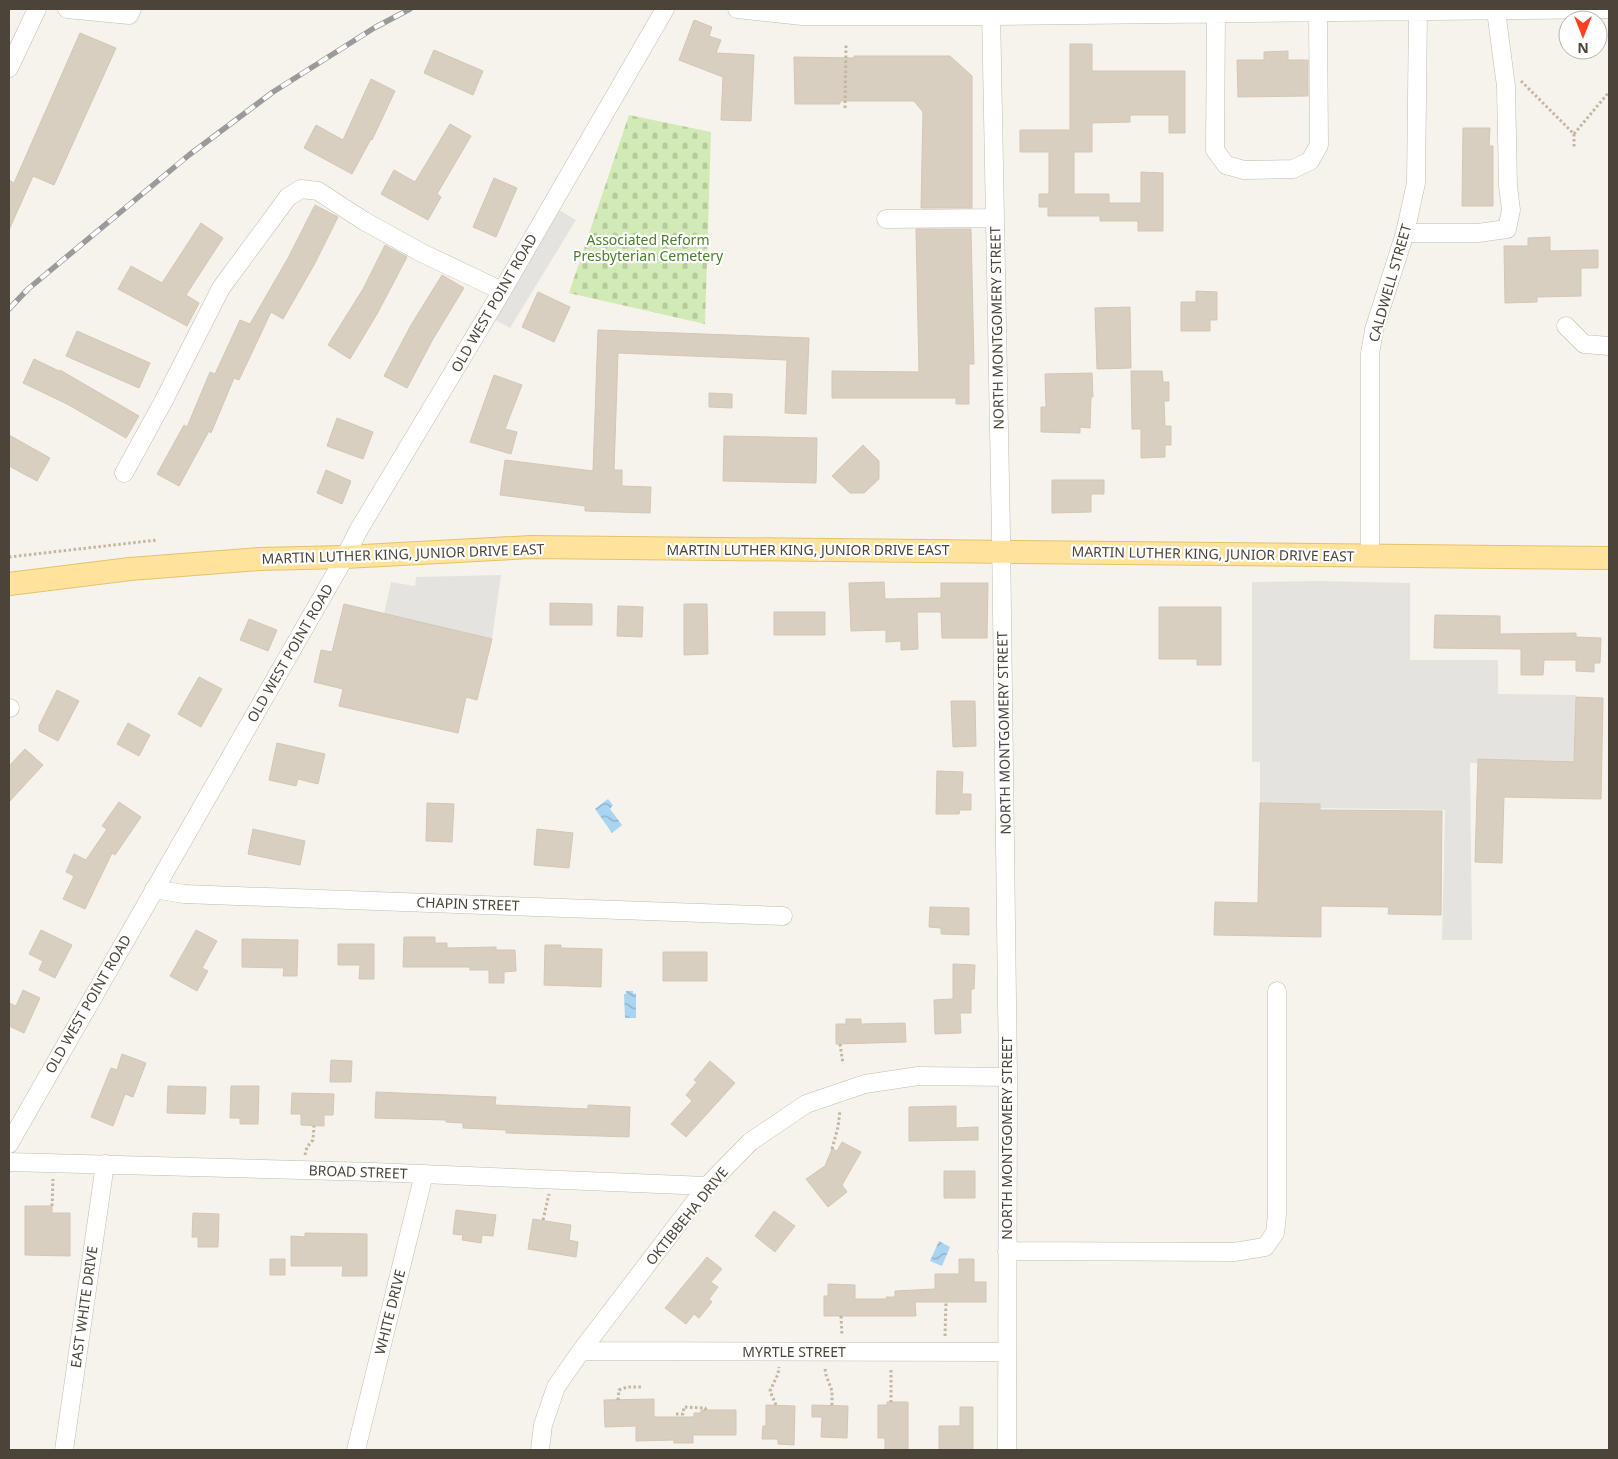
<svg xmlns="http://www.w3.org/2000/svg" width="1618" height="1459" font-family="'Noto Sans',sans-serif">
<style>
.cemetery{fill:url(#cemetery-stones)}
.parking{fill:#e5e3e0}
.water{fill:url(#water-waves)}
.building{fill:#d8cfc1;stroke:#d3c7b4}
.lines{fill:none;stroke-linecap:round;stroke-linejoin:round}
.minor-casing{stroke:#c2bbae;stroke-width:19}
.major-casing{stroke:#e6c16a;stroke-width:24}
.path{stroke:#c4b79f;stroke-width:3;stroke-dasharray:2.5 2.5;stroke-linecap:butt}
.minor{stroke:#fff;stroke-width:18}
.major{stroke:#ffe39c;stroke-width:22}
.rail-casing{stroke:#9a9a9a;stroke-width:5.5}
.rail{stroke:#fff;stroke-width:4;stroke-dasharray:11;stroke-linecap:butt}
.labels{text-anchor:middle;stroke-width:4.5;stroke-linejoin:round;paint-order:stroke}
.park-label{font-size:14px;fill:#4a7f2a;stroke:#fff}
.street-label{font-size:14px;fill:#4b4439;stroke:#fff}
</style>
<defs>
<pattern id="cemetery-stones" width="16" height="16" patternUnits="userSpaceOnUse" patternTransform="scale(1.25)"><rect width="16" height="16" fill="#d2eab5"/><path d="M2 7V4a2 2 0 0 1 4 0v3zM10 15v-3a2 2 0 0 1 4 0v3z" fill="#b6ca9c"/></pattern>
<pattern id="water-waves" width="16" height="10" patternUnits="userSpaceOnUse" patternTransform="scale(1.25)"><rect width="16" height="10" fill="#a9d4f2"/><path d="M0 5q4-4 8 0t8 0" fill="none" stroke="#8caec5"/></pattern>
</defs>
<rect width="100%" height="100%" fill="#f6f3ec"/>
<path class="cemetery" d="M629 115 711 132 705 324 569 293Z"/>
<path class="parking" d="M559 210 576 220 510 328 494 319Z
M501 575 492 639 384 614 391 582 415 586 416 577Z
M1319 581 1410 583V660H1498V694L1576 695 1575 766 1470 763 1472 940H1442L1445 810 1260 807V762H1252V582Z"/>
<path class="water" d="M608 799 613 805 610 809 622 825 612 833 595 809Z
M626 991H633V994L636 993V1018H625L624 994H626Z
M939 1241 950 1247 942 1266 930 1261Z"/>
<path class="building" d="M694 20 712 27 709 36 721 40 716 53 754 55 751 121 721 120 723 77 679 60Z
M80 33 116 48 54 185 33 176 9 230V180L14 183Z
M1070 44H1092V71H1185V133H1169V115H1130V122L1092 123V152H1074V194H1109V203H1141V172L1163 173V231H1138V221H1100V216H1048V207H1039V194H1049V152H1020V130H1070Z
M434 50 483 71 473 95 424 73Z
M1288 51V60H1308V96L1238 97 1237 60H1264V52Z
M854 56H950L972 76V208H921L923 112 914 101H840V104H795L794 57 854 58Z
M371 79 395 91 372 140 371 139 352 174 304 148 316 125 343 140Z
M450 124 471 136 437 194 441 197 428 220 381 194 394 170 415 182Z
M1463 128H1490L1489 146H1493V206H1462Z
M494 178 517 188 496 237 473 227Z
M315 205 338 217 314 265 283 319 271 312 239 380 234 378 211 433 209 431 179 486 157 474 184 425 187 427 210 372 215 374 240 320 250 324 288 258Z
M201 223 223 238 186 295 199 303 187 326 118 289 131 266 162 283Z
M916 229H971L974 364H969V404H956V398H832V371L919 372Z
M1550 237V251L1598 250V268H1581V296L1537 297V302L1505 303 1504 246H1528V238Z
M385 245 407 257 377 314 350 359 328 345 363 289Z
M442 275 464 288 433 339 407 388 384 376 411 325Z
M1196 291 1217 292V320H1210V331H1181V302H1196Z
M538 292 570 307 554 342 522 327Z
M1130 307 1131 368 1097 369 1095 308Z
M598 330 809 338 806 414 785 413 787 360 618 353 614 470H622V486L651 487 650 513 585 511V506L500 495 505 460 593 471Z
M77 331 150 363 139 388 66 356Z
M34 359 59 371 60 370 139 416 126 438 67 404 23 383Z
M1131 371H1162L1163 382H1169V401H1164L1165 426H1171V445H1165V457L1141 458V429H1132Z
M1092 373 1093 397H1091L1090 428 1080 427V433L1041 432V407H1046L1045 374Z
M494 375 522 385 505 429 517 432 511 454 470 442Z
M709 393 732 394V408L709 407Z
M337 418 373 432 363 459 327 446Z
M9 435 50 458 37 481 9 466Z
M724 436 817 438 816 483 723 481Z
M863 445 879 461V479L864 493H850L832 476Z
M326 470 351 481 342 504 317 493Z
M1052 480H1104V494H1091V512L1052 513Z
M884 582 885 599 941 598V583H988L987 638H942L941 612H917L918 649 901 650V641L886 642V630L851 631 849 583Z
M550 603 592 604V625H550Z
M344 604 492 639 477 700 466 697 458 733 339 706 343 689 314 682 321 650 332 652Z
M684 604H707L708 654 684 655Z
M618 606 643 607 642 637 617 636Z
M1159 607H1221V665H1197V659H1159Z
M774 612H825V635H774Z
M1435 615 1500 616V634L1576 633V637L1601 638 1600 663H1594V672L1576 671V660H1544L1543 675H1521V649L1434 648Z
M249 619 277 630 268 651 240 640Z
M199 677 222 689 201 727 178 714Z
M57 690 79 701 58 741 39 731V726Z
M1576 697 1603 698 1601 799 1504 797 1502 863 1475 862 1478 759 1574 762Z
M951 701H975L976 746 953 747Z
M128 723 150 735 139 756 117 744Z
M277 743 325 754 318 784 298 779 296 786 269 780Z
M25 749 43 765 9 802V766Z
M937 771 963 772 962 794H971V810H960L959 814H936Z
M119 802 141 817 115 855 112 853 85 909 63 899 74 876 66 872 74 854 86 860 107 829 102 826Z
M427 803 454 804 452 842 426 841Z
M1260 803 1320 804V810L1442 811 1441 915 1388 914 1389 907 1321 906V937L1214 935 1215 902 1258 903Z
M253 829 305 841 300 865 248 854Z
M537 829 573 833 569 868 534 865Z
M930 907 969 908V935L941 934V928L929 927Z
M41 930 72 945 55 978 39 970 43 961 29 954Z
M196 930 217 941 202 968 208 971 197 991 170 976Z
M404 937H435V943H447V948L496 947V950H515L516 971 504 972V983H489V970H470V967H403Z
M242 939 298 940 297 976H283L284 968 242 967Z
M338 944H374V979H359L360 965H338Z
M545 945H561V948L602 949 601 987 544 985Z
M663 952H707V981H663Z
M953 964 975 965 974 989H971V1013H960L961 1033 935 1034 934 1000 953 999Z
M23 990 40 998 24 1033 9 1026V1003L16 1006Z
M846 1019H861V1024L905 1023 906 1042 836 1044V1024H846Z
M122 1054 146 1063 133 1097 125 1094 113 1126 91 1117 111 1068 117 1070Z
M331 1060 352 1061 351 1082H330Z
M710 1061 735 1083 686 1137 671 1124 692 1101 686 1095 697 1082 694 1080Z
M168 1086 206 1087 205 1114 167 1113Z
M231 1086H259L258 1124H240V1118H230Z
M376 1092 496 1097 495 1105 588 1109V1105L630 1107 629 1137 506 1133V1130L463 1128V1123L446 1122V1120L375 1118Z
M292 1093 334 1094 333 1115H324V1126L301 1125V1114H291Z
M956 1106V1128L978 1127V1140L909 1141V1107Z
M842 1142 861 1152 842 1185 847 1192 828 1207 806 1179 825 1166 832 1149 837 1151Z
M944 1171H975V1198H944Z
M25 1206H52V1213H70V1256L25 1255Z
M456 1210 496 1215 493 1236 482 1235 481 1243 462 1240 463 1235 453 1234Z
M774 1211 795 1226 775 1252 755 1236Z
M193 1213 219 1214 218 1247H198V1237H192Z
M533 1219 571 1225 569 1240 578 1242 576 1257 528 1249Z
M305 1233 367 1234V1276H342L343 1266H291V1236L305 1237Z
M707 1257 722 1269 711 1282 718 1287 709 1299 712 1302 699 1318 694 1314 686 1324 665 1308Z
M270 1259H285V1275H270Z
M959 1259H974V1282H986V1302H915L916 1316H824V1296H828V1284L855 1285V1299H887L886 1297H895V1291L935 1289V1274H959Z
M654 1399V1417H694V1413H701V1410H736V1435H693V1443H674V1440L636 1441V1426L605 1427 604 1400Z
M887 1402H908V1450H885V1438H878V1405H887Z
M766 1405 795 1406 794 1445 778 1444V1439H762L763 1426H766Z
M812 1405 848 1406 847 1438 821 1437 822 1417H812Z
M960 1407H973V1450H939V1426H960Z"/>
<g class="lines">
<defs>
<path id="minor" d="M67 9 129 15 132 9
M737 9 802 16H991L1609 9
M991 9 1001 535 1008 1077 1007 1450
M1216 14 1215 150 1226 165 1244 170 1293 169 1310 161 1319 145 1318 14
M9 68 37 9
M886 219 995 218
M1405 233H1478L1507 229 1511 210 1508 186 1506 86 1496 11
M1566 326 1584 344 1609 346
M124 473 163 402 221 288 288 197 301 189 318 191 364 221 422 253 502 291
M1370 556V354L1374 330 1405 233 1416 183 1418 12
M9 708H10
M154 889 184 894 783 916
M9 1144 345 557 358 531 502 291 665 9
M9 1162 374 1172 707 1186
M1007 1251 1234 1252 1265 1247 1275 1233 1277 1215V991
M581 1351 1006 1352
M64 1450 105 1164
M356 1450 424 1174
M540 1450 543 1425 556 1387 581 1351 707 1186 750 1142 806 1104 865 1084 918 1076 1008 1077"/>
<path id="major" d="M9 584 130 569 259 559 345 557 531 547 1609 558"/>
</defs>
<use href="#minor" class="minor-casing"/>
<use href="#major" class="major-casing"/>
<path class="path" d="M1521 81 1574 134V148
M845 108 846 45
M1574 134 1609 92
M9 557 157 540
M840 1044 843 1064
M832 1149 838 1127 840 1110
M305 1155 307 1147 313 1140 314 1126
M52 1206 53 1179
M543 1220 549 1194
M841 1316 842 1336
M945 1336 946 1302
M825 1369 826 1375 832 1391V1405
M891 1370V1402
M618 1400 619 1390 627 1387H641
M776 1405 770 1391 778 1374 779 1367
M676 1414H683L684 1407 705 1408 706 1410"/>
<use href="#minor" class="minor"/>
<use href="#major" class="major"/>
<defs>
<path id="rail" d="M9 309 28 289 189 155 273 92 374 28 410 9"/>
</defs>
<use href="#rail" class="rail-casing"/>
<use href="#rail" class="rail"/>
</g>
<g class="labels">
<g class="park-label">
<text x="648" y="245">Associated Reform<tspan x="648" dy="16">Presbyterian Cemetery</tspan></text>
</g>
<g class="street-label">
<text transform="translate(1390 283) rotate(-74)" y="5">CALDWELL STREET</text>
<text transform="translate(494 303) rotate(-60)" y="5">OLD WEST POINT ROAD</text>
<text transform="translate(997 328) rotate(-91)" y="5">NORTH MONTGOMERY STREET</text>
<text x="808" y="555">MARTIN LUTHER KING, JUNIOR DRIVE EAST</text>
<text transform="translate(403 554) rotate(-2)" y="5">MARTIN LUTHER KING, JUNIOR DRIVE EAST</text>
<text transform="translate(1213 554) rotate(1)" y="5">MARTIN LUTHER KING, JUNIOR DRIVE EAST</text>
<text transform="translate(290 653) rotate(-60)" y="5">OLD WEST POINT ROAD</text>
<text transform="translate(1004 733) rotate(-91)" y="5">NORTH MONTGOMERY STREET</text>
<text transform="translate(468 904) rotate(2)" y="5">CHAPIN STREET</text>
<text transform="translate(88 1004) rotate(-60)" y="5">OLD WEST POINT ROAD</text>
<text transform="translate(1007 1138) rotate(-90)" y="5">NORTH MONTGOMERY STREET</text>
<text transform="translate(358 1172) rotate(2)" y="5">BROAD STREET</text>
<text transform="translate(687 1216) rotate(-51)" y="5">OKTIBBEHA DRIVE</text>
<text transform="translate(84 1307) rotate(-82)" y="5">EAST WHITE DRIVE</text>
<text transform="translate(390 1312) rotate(-76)" y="5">WHITE DRIVE</text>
<text x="794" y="1357">MYRTLE STREET</text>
</g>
</g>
<rect width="1618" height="1459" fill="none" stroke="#4b4439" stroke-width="20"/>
<g transform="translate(1583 35) rotate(180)"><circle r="24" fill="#ffffff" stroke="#b7b4b0"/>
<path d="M0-4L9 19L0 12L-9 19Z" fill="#fc3f1d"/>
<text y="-8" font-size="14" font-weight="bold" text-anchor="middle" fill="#4b4439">N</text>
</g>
</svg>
